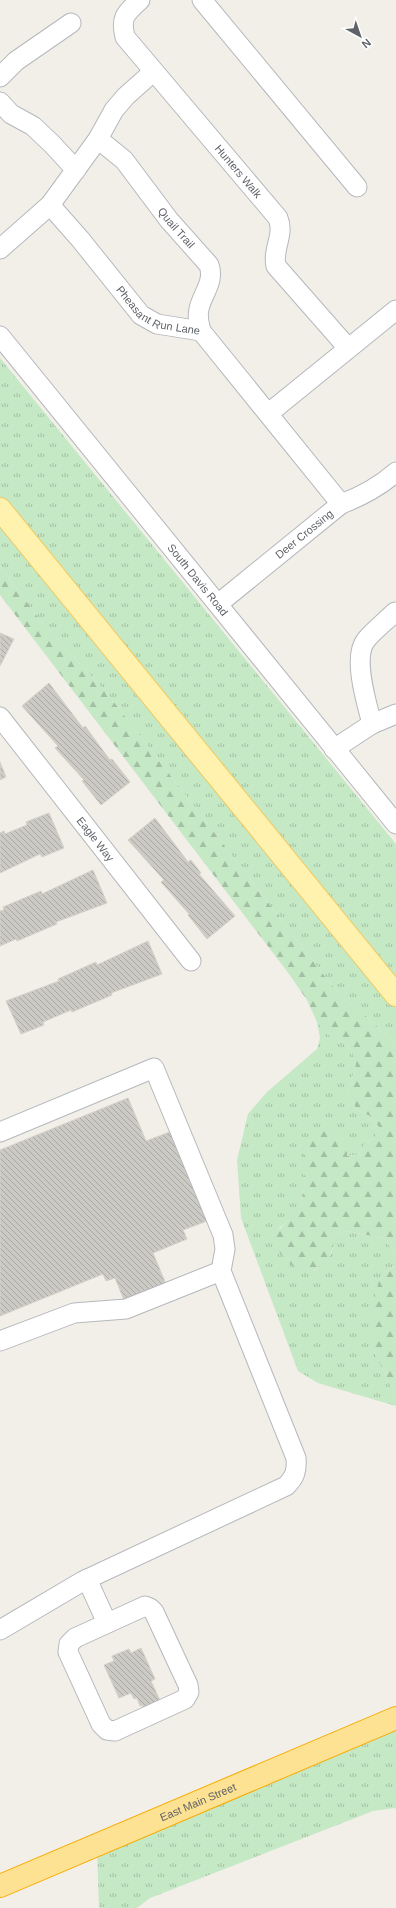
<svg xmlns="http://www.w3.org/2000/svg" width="396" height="1908" font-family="Arial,sans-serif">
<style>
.grass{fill:url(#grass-tufts)}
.forest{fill:url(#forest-firs)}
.building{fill:url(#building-back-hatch);stroke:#d6d1c6}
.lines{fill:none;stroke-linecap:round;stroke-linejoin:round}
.minor-casing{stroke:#b5b8bc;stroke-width:21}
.major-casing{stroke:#f2c960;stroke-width:24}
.highway-casing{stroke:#f9ab00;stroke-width:24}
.minor{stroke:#fff;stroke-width:19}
.major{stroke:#fff2af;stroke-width:22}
.highway{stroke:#fde293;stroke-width:22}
.labels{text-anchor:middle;stroke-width:4;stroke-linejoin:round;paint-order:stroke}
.street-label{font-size:11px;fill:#5f6368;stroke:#fff}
</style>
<defs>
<pattern id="grass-tufts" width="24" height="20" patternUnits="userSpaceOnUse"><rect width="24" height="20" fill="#c5e8c5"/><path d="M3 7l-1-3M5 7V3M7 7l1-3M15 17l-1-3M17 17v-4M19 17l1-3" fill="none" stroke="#a3c0a4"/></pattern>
<pattern id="forest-firs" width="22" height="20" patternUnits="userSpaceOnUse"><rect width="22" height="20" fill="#c5e8c5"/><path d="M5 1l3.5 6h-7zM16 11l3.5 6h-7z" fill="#a3c0a4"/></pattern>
<pattern id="building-back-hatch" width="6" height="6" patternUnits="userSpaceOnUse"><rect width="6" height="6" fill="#cccac5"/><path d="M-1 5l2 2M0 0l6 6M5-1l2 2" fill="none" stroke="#a9a8a4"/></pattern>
</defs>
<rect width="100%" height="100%" fill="#f1efe8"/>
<path class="grass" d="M0 358 396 844V989L0 503Z
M0 514 396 1001V1045L367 1017 346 1001 330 983 110 697 40 620 0 566Z
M317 1022 330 1036 345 1043 353 1053 356 1064 348 1093 357 1110 370 1116 379 1127 376 1136 365 1144 358 1155 346 1156 305 1147 304 1190 297 1214 279 1228 314 1271C327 1260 335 1254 334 1236L346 1231 383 1238 394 1251V1266L379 1280 373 1349 396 1397V1406L318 1383 298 1371 241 1218 237 1160 248 1114 267 1092 317 1049 320 1038Z
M396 1722V1809L394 1808 373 1811 150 1898 137 1908H99L97 1848Z"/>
<path class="forest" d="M0 566 40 620 110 697 330 983 346 1001 367 1017 396 1045V1397L373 1349 371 1316 379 1280 394 1266V1251L383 1238 346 1231 334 1236C335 1250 328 1263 314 1270 310 1272 303 1271 298 1271 291 1264 277 1254 276 1243 275 1223 294 1223 299 1206 301 1200 304 1194 304 1188 305 1179 302 1152 305 1146 314 1126 333 1129 347 1141V1156L358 1155 365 1144 376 1136 379 1127 370 1116 357 1110 348 1093 356 1064 353 1053 345 1043 330 1036 317 1022 307 1000 289 974 0 595Z"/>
<path class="building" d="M0 633 14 639 0 666Z
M49 683 83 728 85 726 110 760 112 759 130 782 101 805 82 781 84 780 55 748 58 746 22 706Z
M0 762 6 777 0 780Z
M49 813 64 848 42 857 40 854 0 873V833L4 831 5 834 27 825 26 822Z
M155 818 188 862 191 860 201 873 199 874 235 916 207 939 188 915 189 914 161 882 164 880 128 840Z
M93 870 107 903 56 922 57 924 17 941 16 939 0 946V911L4 910 3 907 41 891 42 894Z
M148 941 162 974 111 993 112 995 72 1012 71 1010 43 1022 44 1025 21 1034 6 1001 59 981 58 979 96 962 97 965Z
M128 1098 146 1141 170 1132 207 1221 183 1230 187 1239 153 1253 166 1284 124 1300 115 1278 106 1281 103 1274 0 1316V1150Z
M141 1648 155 1679 151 1681 163 1707 147 1714 142 1705 140 1706 137 1698 134 1699 131 1693 119 1698 104 1665 114 1661 112 1656 129 1649 131 1653Z"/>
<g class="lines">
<defs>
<g id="minor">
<path id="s1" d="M140 0C126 13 120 17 125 37L278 218C285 235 272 249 276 266L348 348"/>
<path d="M202 0 357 187"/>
<path d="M0 77 16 61 71 23"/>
<path d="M0 102 11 114 33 126 52 144 76 170"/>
<path id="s2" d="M98 139 124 160 169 220 209 265C215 282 202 294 199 309 197 317 199 323 201 331"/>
<path id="s3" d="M50 205 80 239 141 315 157 324 201 331 341 504"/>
<path d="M0 249 50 205 98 139 114 110 126 96 153 72"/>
<path id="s4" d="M0 336 396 824"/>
<path d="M269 413 396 310"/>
<path id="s5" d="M218 604 341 504C362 496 379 487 396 472"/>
<path id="s6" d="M0 717 191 961"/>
<path d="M372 724C367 704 352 657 366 640 374 630 386 621 395 612"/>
<path d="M334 749 372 724 396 714"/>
<path d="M0 1132 154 1068 223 1235 225 1249 221 1271 296 1458C297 1471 295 1477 286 1486L83 1581 0 1630"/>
<path d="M0 1341 74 1313 126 1309 221 1271"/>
<path d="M87 1579 107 1623"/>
<path d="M145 1606 150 1608 154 1612 188 1685 189 1692 185 1699 115 1731 107 1730 101 1724 68 1652 69 1644 75 1638Z"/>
</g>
<path id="major" d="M0 509 396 995"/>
<g id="highway">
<path id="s7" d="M0 1886 396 1718"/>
</g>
</defs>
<use href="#minor" class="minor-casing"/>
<use href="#major" class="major-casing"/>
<use href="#highway" class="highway-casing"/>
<use href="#minor" class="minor"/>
<use href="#major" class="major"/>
<use href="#highway" class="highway"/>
</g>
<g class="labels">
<g class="street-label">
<text dy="4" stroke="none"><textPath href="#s1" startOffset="219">Hunters Walk</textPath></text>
<text dy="4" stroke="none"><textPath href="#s2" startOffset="119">Quail Trail</textPath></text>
<text dy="4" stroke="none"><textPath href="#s3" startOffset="156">Pheasant Run Lane</textPath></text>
<text dy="4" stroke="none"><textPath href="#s5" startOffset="111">Deer Crossing</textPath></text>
<text dy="4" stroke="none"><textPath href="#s4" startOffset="314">South Davis Road</textPath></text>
<text dy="4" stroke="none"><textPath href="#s6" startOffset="155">Eagle Way</textPath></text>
<text dy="4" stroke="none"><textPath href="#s7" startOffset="215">East Main Street</textPath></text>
</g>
</g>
<g transform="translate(360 36) rotate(140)" stroke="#ffffff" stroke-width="3" paint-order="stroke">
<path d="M0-3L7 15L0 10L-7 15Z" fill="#5f6368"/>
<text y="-6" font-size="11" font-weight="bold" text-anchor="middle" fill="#5f6368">N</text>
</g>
</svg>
